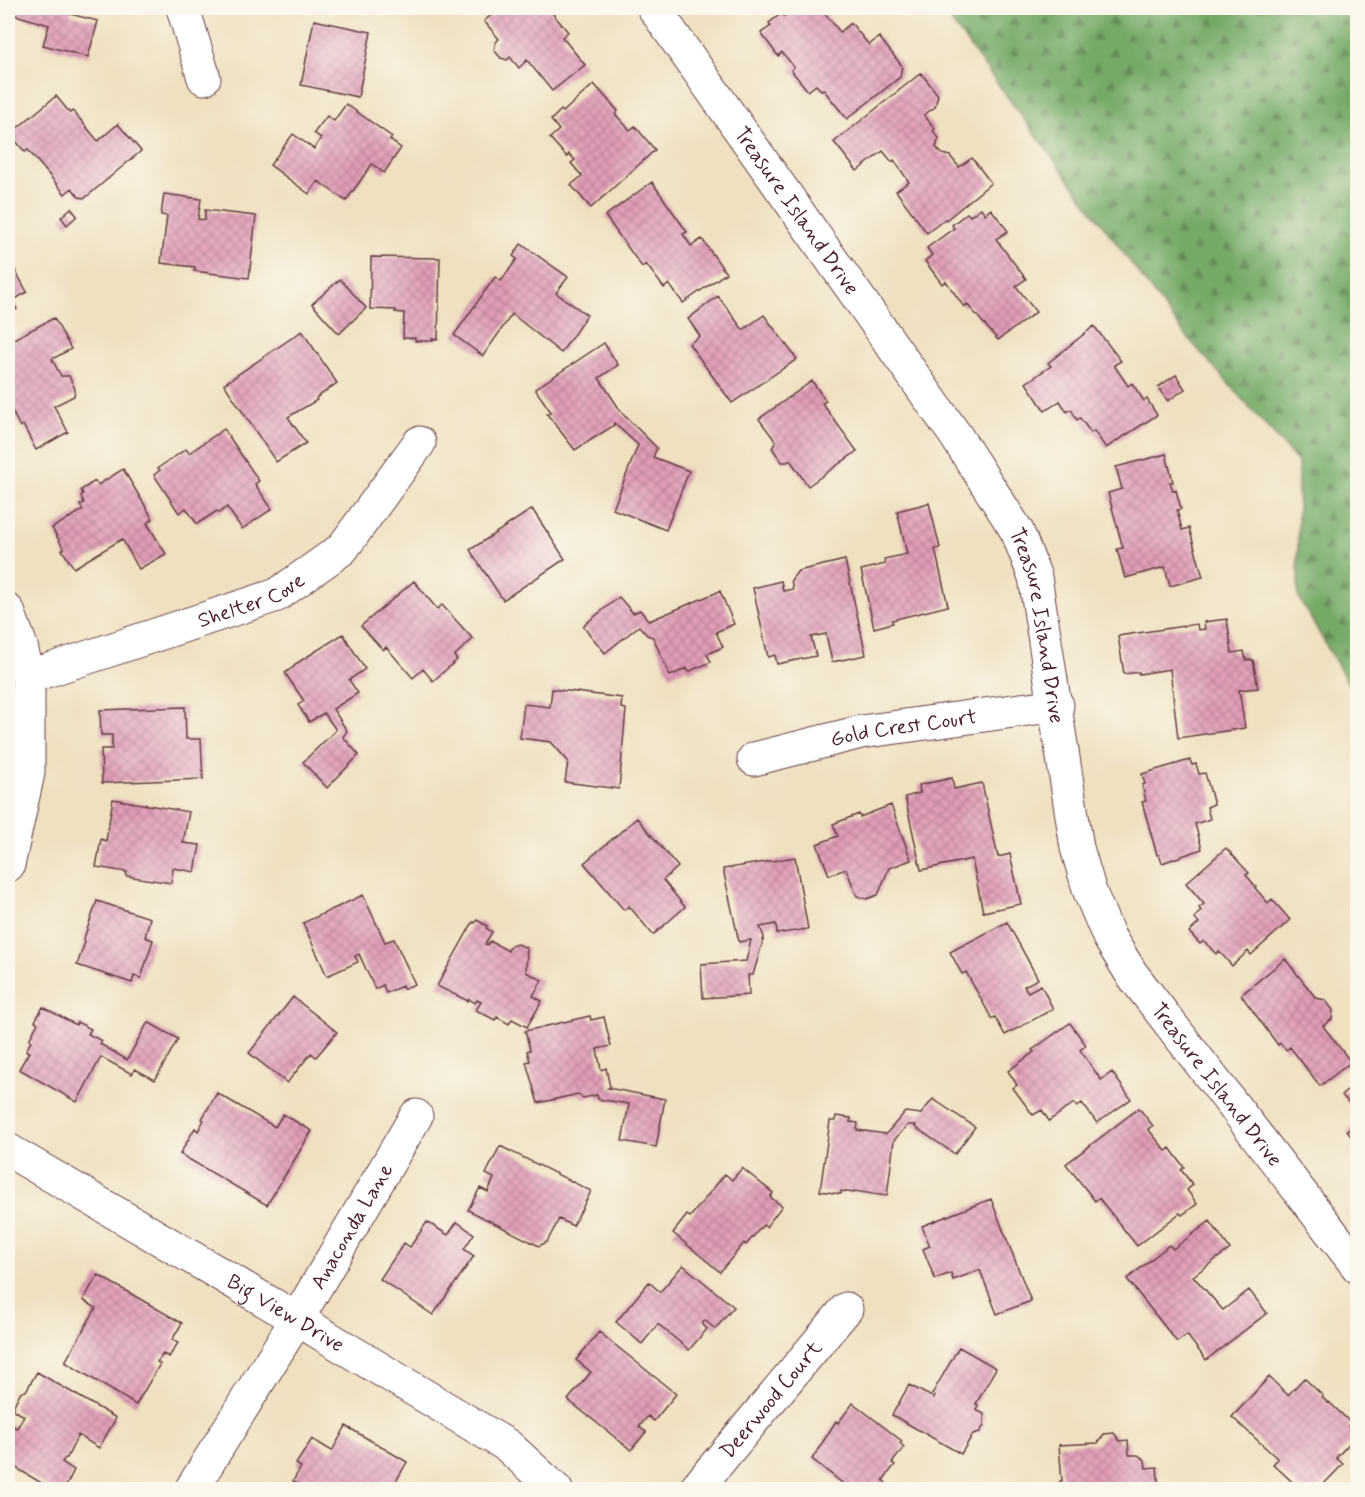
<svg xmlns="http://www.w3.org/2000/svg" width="1365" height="1497" font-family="Mynerve,sans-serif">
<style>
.forest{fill:url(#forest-firs);stroke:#606448;stroke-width:1.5}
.building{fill:url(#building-cross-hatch)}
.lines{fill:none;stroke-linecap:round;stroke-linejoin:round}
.minor-casing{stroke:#633c41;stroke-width:35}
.minor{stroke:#fff;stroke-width:33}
.labels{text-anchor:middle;stroke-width:4.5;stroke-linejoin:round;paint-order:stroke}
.street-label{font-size:21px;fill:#4a1f2b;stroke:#fbf7ec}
</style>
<defs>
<pattern id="forest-firs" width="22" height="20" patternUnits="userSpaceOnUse" patternTransform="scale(1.5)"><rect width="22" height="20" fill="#75aa66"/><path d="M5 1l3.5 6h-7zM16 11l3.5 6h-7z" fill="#628a54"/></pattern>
<pattern id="building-cross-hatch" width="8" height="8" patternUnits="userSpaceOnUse" patternTransform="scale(1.5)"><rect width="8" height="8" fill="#e19eb8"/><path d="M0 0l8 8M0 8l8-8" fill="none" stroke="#b88096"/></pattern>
</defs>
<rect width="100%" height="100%" fill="#fbf7ec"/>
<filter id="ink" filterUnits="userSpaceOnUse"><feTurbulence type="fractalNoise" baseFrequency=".0167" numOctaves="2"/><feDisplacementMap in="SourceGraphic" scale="12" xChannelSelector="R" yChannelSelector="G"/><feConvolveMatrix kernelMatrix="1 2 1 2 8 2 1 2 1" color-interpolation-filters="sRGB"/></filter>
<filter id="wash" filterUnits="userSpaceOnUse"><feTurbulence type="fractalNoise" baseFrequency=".008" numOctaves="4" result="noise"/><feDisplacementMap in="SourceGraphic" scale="24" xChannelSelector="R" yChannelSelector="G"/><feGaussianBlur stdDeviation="1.35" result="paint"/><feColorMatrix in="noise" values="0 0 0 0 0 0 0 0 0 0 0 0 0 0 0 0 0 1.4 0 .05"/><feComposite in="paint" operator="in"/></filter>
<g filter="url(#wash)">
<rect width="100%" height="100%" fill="#efe0c0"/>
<path class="forest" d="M941 8H1357V699L1298 596V462L1181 330Z"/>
<g id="blocks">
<path class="building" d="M8 8H72L70 14 98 21 88 57 43 45 49 25 8 13Z
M500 8H548L568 32 562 37 585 65 552 91 527 60 519 68 510 57 507 60 501 58 494 50 496 42 499 39 484 21Z
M795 8H826L823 11 840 32 851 23 869 45 879 37 902 66 900 77 847 119 823 89 821 90 816 85 808 91 791 70 794 67 782 52 778 56 761 33 771 26 769 23 782 13 784 16Z
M314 20 371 32 358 97 301 85Z
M921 73 938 95 935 107 924 115 935 129 933 131 939 138 936 147 942 154 950 156 959 167 972 158 991 183 946 220 945 219 927 233 896 191 909 182 894 160 892 162 883 151 857 171 834 142Z
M594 84 618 111 615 114 630 130 635 126 655 150 591 208 571 185 582 176 571 163 575 160 569 154 567 157 550 138 559 130 551 120 561 110 563 112Z
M56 96 70 113 73 111 98 141 118 124 141 151 85 198 79 197 72 188 65 194 28 150 25 152 10 134Z
M346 104 392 137 390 140 401 148 384 173 372 164 346 201 318 181 309 194 270 165 293 134 314 149 321 138 314 133 327 116 334 121Z
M652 182 687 232 683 234 691 246 702 239 726 273 683 303 669 284 664 288 646 264 642 267 605 216Z
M164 194 201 199 198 219 205 220V210L256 216 249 278 194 271 195 267 161 263 167 216 161 215Z
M71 208 77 216 67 225 61 217Z
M981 208 985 214 991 209 1008 231 996 239 1026 279 1016 286 1036 312 998 340 967 304 964 307 946 281 942 284 925 261 932 255 927 248 954 228 952 225 967 213 970 216Z
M521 244 568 277 556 293 587 315 561 353 512 314 483 356 454 335 495 277 501 281 517 259 513 256Z
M8 257 27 292 12 301 17 309 8 314Z
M371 257 440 258 438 339H432L433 341H415V338H403L404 313 395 312 396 310 370 309Z
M340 279 366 308 339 334 312 304Z
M718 296 743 330 764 315 797 359 732 403 689 344 700 336 688 319Z
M54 318 71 349 52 359 61 376H69L75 389 74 396 54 406 68 432 36 450 23 425 20 427 8 403V342Z
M1094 326 1121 361 1114 365 1128 386 1132 383 1144 401 1147 399 1157 415 1106 448 1094 431 1091 433 1080 418 1077 420 1071 409 1067 412 1060 401 1045 411 1026 383 1051 366 1048 363Z
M302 331 337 383 316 398 317 400 288 417 306 443 276 462 224 384Z
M604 343 618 365 599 378 622 413 657 448 653 457 689 471 666 530 613 509 638 445 614 423 613 426 575 450 547 414 551 412 535 389Z
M1176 375 1185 389 1168 401 1158 387Z
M812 381 826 401 822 403 857 451 808 486 790 460 787 462H782L772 448 776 442 759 419Z
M224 429 259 481 255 484 272 509 242 529 227 507 219 513 217 511 197 524 186 508 179 513 154 475 160 470 158 468 186 449 189 453Z
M1166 454 1173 482H1170L1173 491 1176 490 1181 509 1177 510 1182 530 1189 528 1203 577 1170 586 1165 567 1125 578 1117 549 1123 548 1108 493 1122 489 1116 467Z
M123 469 153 519 147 523 166 554 139 569 122 539 74 568 62 550 64 549 52 528 83 510 80 505 84 503 81 496 83 494 81 490 95 481 98 485Z
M929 503 940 548 935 549 948 606 892 620 893 623 874 628 861 570 885 564 884 559 907 554 897 511Z
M532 509 565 559 503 600 470 550Z
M845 560 866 655 832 662 826 634 811 637 816 656 777 664 775 655 768 657 753 588 781 581 783 591 793 589 791 580 798 571Z
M414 581 437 609 442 605 473 639 454 656 457 660 433 681 423 669 413 678 386 647 383 650 361 626Z
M720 591 734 624 716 632 723 647 707 654 711 662 688 672 687 668 670 676 653 637 647 635 639 626 605 653 583 626 619 597 633 613 640 610 649 621Z
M1227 619 1232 653 1244 651 1246 660H1253L1258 688 1239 690 1245 728 1178 738 1170 669 1139 674V672L1124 674 1118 636 1197 624 1198 630 1205 629 1204 622Z
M343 634 365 669 349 680 358 693 333 709 347 731 343 737 359 755 327 788 303 762 336 730 324 713 309 722 298 705 304 701 285 673 295 666 294 665Z
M552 689 622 698 621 708 626 709 619 789 565 782 568 761 551 742 520 738 524 704 550 707Z
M185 707 186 739H201L203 779 102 783 101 749H112V735H101L100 710Z
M1190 760 1192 765 1196 764 1199 774 1205 773 1214 804 1207 807 1210 819 1195 824 1202 849 1162 863 1159 855H1157L1142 802 1146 801 1142 785 1145 784 1142 774Z
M952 778 954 789 982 783 998 857 1010 854 1021 904 983 912 972 859 921 870 905 797 920 793 919 785Z
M113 799 189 812 183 843 200 845 195 872 173 868 171 883 126 876 127 872 96 867 101 839 106 841Z
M891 805 911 860 889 868 878 895 867 899 857 896 846 869 829 875 817 844 838 836 833 824 859 814 860 817Z
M637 818 678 867 663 880 685 907 653 935 629 906 624 910 584 863Z
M1226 848 1249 873 1246 875 1256 887 1255 888 1268 903 1272 899 1290 920 1251 955 1248 951 1232 966 1219 951 1216 954 1204 941 1200 944 1189 932 1199 923 1194 918 1201 911 1199 908 1204 904 1186 883Z
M795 857 808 929 777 934 776 924 760 927 764 937 753 975H748L749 995 703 998 701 964 746 961 751 940 739 942 723 869Z
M363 895 385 942 394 939 415 984 403 989 402 986 386 993 383 985 375 989 359 954 355 956 358 962 327 976 303 923Z
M97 901 150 918 145 937 153 940 141 978 134 976 132 983 77 965 85 942 83 941Z
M477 920 487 926 486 928 492 932 485 944 487 945 490 941 508 951 510 946 518 944 527 948 526 972 542 980 533 996 542 1001 527 1027 512 1019 509 1024 497 1017 495 1020 476 1010 481 1002 477 1000 475 1003 469 999 468 1001 437 986 473 922 475 923Z
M1007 922 1038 979 1024 986 1028 992 1041 985 1053 1009 1005 1035 995 1017 992 1019 966 972 962 974 950 952Z
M1285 959 1316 998 1325 1000 1333 1010 1332 1019 1323 1026 1351 1062 1320 1086 1290 1047 1286 1050 1280 1043 1278 1045 1241 995Z
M293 997 337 1032 316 1057 311 1053 287 1083 249 1053Z
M43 1007 76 1025 77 1022 91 1029 88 1034 102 1041 100 1044 127 1060 148 1022 178 1039 155 1080 135 1069 132 1074 101 1057 77 1102 19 1069 29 1052 26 1051 31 1041 29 1040 38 1023 35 1021Z
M590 1016 591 1020 604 1017 611 1046 597 1049 601 1070 606 1068 610 1087 608 1088 665 1099 656 1147 622 1141 629 1104 598 1099 597 1095 583 1098 578 1094 538 1103 526 1062 530 1061 527 1051 530 1050 525 1031Z
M1070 1023 1086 1045 1080 1050 1101 1080 1112 1072 1131 1099 1097 1123 1082 1103 1077 1107 1074 1103 1049 1121 1042 1110 1033 1115 1013 1088 1017 1085 1008 1071 1034 1052 1032 1050Z
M1358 1082V1114L1342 1095Z
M217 1093 275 1127 283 1114 312 1131 267 1205 180 1154 195 1128 198 1131 204 1120 202 1119Z
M933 1099 975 1127 955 1154 915 1127 916 1125H908L894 1140 887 1196 854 1191V1193L841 1191V1194L820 1191 830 1121H835L836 1116 851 1118 850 1122 858 1123 857 1130 886 1134 905 1112 921 1114Z
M1139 1108 1153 1126 1148 1129 1166 1151 1170 1148 1184 1167 1181 1170 1193 1185 1187 1190 1197 1204 1182 1215 1180 1213 1137 1246 1099 1198 1095 1201 1066 1164Z
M1358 1122V1146L1347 1131Z
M500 1146 591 1191 573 1226 559 1219 547 1242 539 1246 468 1210 480 1188 488 1192 494 1178 486 1174Z
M742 1168 773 1193 770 1197 782 1206 766 1227 763 1225 746 1245 744 1243 720 1272 673 1233 687 1215 690 1217 725 1174 732 1180Z
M991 1199 1031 1301 997 1314 980 1270 953 1280 951 1273 935 1279 923 1249 930 1246 922 1226Z
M1210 1221 1230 1249 1193 1276 1223 1310 1249 1290 1267 1313 1206 1360 1187 1335 1177 1342 1127 1279 1169 1245 1173 1249Z
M427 1222 448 1235 457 1222 474 1234 464 1249 474 1256 433 1315 380 1279 404 1243 410 1247Z
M683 1265 734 1307 715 1329 705 1320 702 1324 707 1329 689 1350 658 1324 642 1344 616 1322 649 1282 660 1292Z
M98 1275 182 1323 172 1340 178 1343 169 1357 163 1354 157 1362 160 1364 136 1405 65 1362 96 1308 83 1300Z
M599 1332 676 1394 654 1421 648 1416 639 1427 646 1432 631 1450 568 1400 591 1372 576 1360Z
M959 1347 996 1368 976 1404 978 1405 976 1410 984 1414V1425L980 1432 973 1434 961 1454 892 1415 909 1385 934 1398 935 1395 932 1394Z
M37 1372 116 1418 99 1448 78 1435 67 1458H65L62 1462 74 1470 64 1490H53L8 1463V1424L17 1428 24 1416 14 1410V1405L20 1393 26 1391Z
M1269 1377 1288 1395 1304 1378 1323 1396 1322 1397 1328 1403 1329 1402 1351 1423 1348 1426 1357 1435 1336 1458 1343 1464 1318 1490H1301L1273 1464 1278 1459 1232 1417Z
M853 1403 902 1441 900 1443 904 1447 892 1463 895 1465 883 1480 886 1483 881 1490H851L812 1459 836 1421 838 1423Z
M346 1426 407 1462 391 1490 383 1486 381 1490H307L293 1481 301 1467 296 1464 312 1439 332 1451Z
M1114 1433 1120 1441 1128 1440 1129 1455H1138L1145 1460 1146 1468 1157 1467 1159 1490H1060V1481H1062L1059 1445 1098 1443 1104 1434Z"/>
</g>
</g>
<g filter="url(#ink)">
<use href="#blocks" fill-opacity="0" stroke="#633c41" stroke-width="1.5"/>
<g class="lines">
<defs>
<g id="minor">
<path d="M183 8 204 78"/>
<path id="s1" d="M654 8 956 436 1017 531 1035 577 1077 848 1090 892 1109 937 1131 973 1358 1267"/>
<path d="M8 611 21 646 28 677V773L8 865"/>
<path id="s2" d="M28 677 277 595 342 549 419 443"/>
<path id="s3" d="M754 759 861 732 1057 705"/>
<path id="s4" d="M8 1150 297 1319 508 1446 556 1490"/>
<path id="s5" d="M191 1490 297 1319 416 1116"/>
<path id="s6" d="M695 1490 846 1309"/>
</g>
</defs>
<use href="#minor" class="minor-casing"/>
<use href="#minor" class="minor"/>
</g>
</g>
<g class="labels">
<g class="street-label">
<text dy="7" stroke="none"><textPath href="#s1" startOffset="248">Treasure Island Drive</textPath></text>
<text dy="7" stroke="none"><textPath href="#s2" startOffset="236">Shelter Cove</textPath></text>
<text dy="7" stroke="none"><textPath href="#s1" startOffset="734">Treasure Island Drive</textPath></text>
<text dy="7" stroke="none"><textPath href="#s3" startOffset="153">Gold Crest Court</textPath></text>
<text dy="7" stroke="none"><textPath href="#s1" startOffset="1238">Treasure Island Drive</textPath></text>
<text dy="7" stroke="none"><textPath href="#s5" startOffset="309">Anaconda Lane</textPath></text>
<text dy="7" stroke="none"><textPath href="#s4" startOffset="322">Big View Drive</textPath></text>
<text dy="7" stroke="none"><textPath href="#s6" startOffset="118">Deerwood Court</textPath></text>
</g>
</g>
<rect width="1365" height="1497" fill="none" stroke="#fbf7ec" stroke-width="30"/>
</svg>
